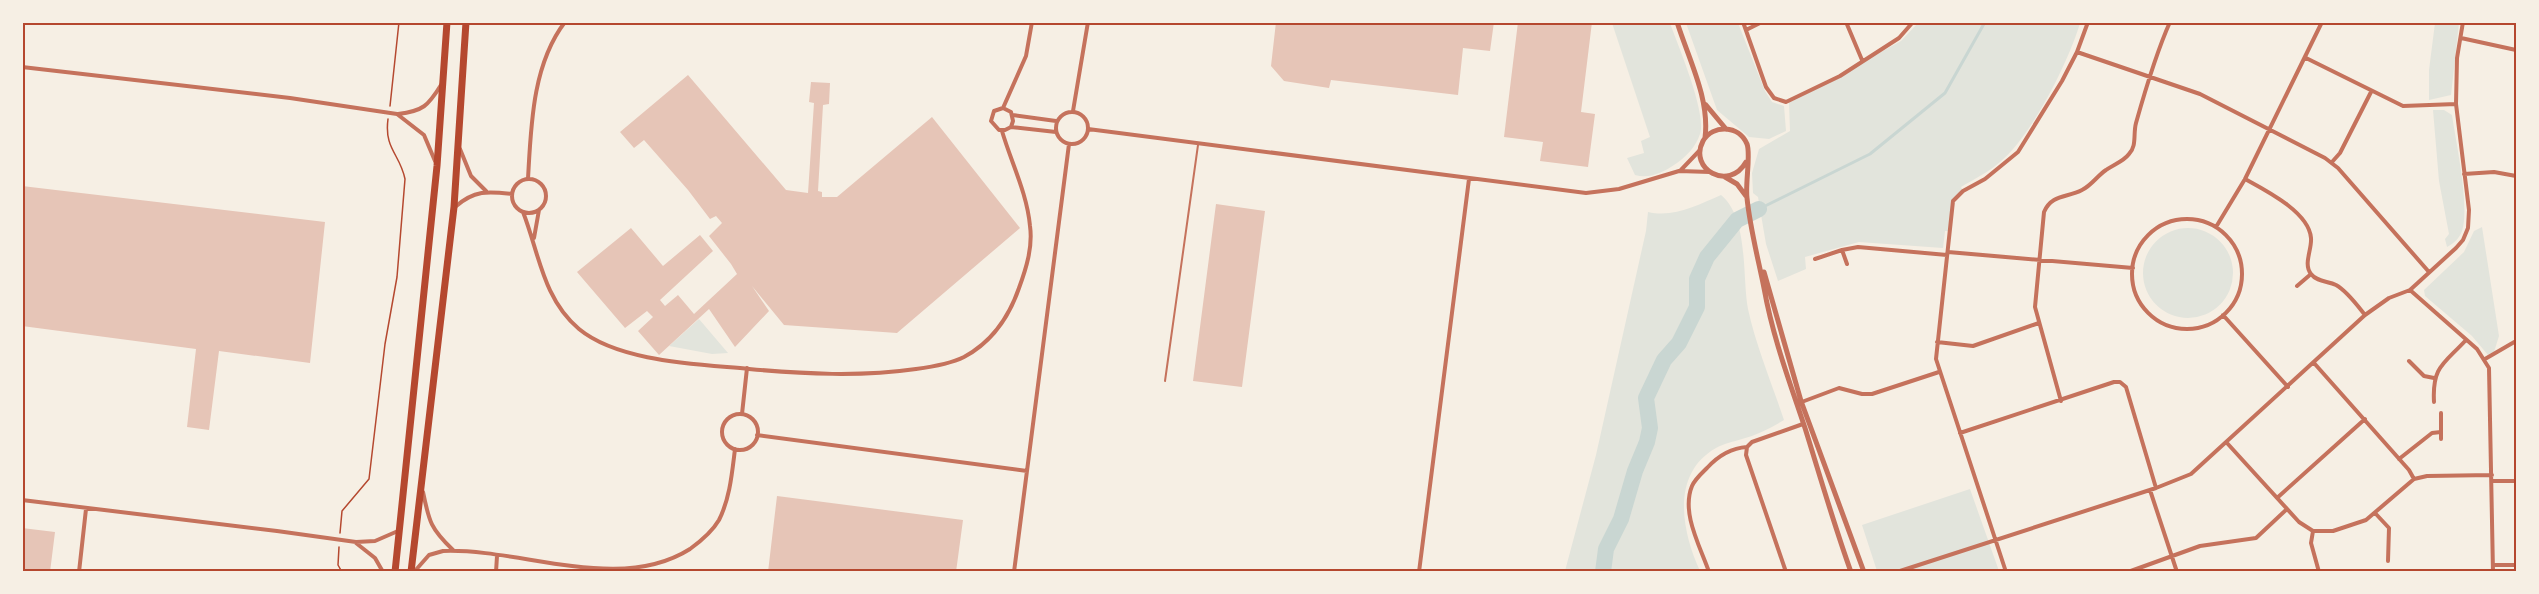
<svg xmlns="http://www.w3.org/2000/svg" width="2539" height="594" font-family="Ubuntu,sans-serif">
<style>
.green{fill:#e2e4dc}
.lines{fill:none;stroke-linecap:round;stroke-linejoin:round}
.stream{stroke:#c9d6d2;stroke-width:3}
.river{stroke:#c9d6d2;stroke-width:16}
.building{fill:#e6c5b7}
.path{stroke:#b5482f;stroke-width:1.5}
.service{stroke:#c5725c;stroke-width:2}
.minor{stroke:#c5725c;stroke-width:4}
.tertiary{stroke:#c5725c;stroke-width:5}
.trunk{stroke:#b5482f;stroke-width:7}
.neatline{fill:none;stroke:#b5482f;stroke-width:2}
</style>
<rect width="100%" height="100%" fill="#f6efe4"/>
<path class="green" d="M1612 23H1670C1678 46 1707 113 1700 134 1696 147 1685 158 1674 165 1662 173 1649 179 1635 175L1627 158 1644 153 1641 141 1650 137Z
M1686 23H1738L1765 91 1772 102 1784 106 1786 131 1769 139 1749 137 1717 110Z
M1918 23H2080C2069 61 2031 137 2000 162 1989 172 1974 179 1961 187L1963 191 1953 201 1950 231H1945L1943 248 1859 242 1805 257 1806 269 1778 281 1766 244 1758 197 1753 193 1752 173 1759 149 1790 131 1789 102 1901 41Z
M2435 23H2459L2451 95 2429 100V70Z
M2433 110H2444L2452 115C2456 143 2470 206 2462 231 2459 239 2454 243 2447 247L2445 239 2449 234 2439 181Z
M1721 195C1749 218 1742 277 1748 309 1756 346 1772 384 1784 420 1771 428 1757 435 1742 439 1733 442 1725 443 1716 448 1670 474 1682 532 1700 571H1565L1596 455 1646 231 1648 212C1674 218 1698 205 1721 195Z
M2482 227 2499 336 2494 352 2488 355 2472 336 2425 296 2424 290 2464 252 2474 231Z
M2143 273a45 45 0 1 1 90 0a45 45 0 1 1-90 0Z
M699 319 728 353 712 354 669 346Z
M1970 489 1999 571H1877L1862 525Z"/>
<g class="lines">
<path class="stream" d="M1759 209 1870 154 1945 93 1985 22"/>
<path class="river" d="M1603 572 1606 549 1621 519 1635 471 1647 442 1650 428 1646 398 1664 360 1679 343 1697 307V279L1707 257 1737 220 1759 209"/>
</g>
<path class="building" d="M1276 22H1494L1490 51 1463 48 1458 95 1331 80 1329 88 1284 81 1271 66Z
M1518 22H1592L1581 112 1595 114 1588 167 1540 161 1543 142 1504 137Z
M688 75 786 190 808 193 814 103 809 102 811 82 830 83 829 104 823 105 818 191 822 192V197H837L932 117 1020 228 897 333 784 325 752 286 769 311 735 347 709 309 659 355 638 331 653 317 647 311 625 328 577 272 631 228 663 266 700 235 713 251 660 300 665 306 678 295 694 314 737 274 731 264 709 236 722 223 716 216 710 219 688 190 644 140 634 148 620 132Z
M22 186 325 222 310 363 219 351 209 430 187 427 196 349 22 326Z
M1216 204 1265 211 1242 387 1193 381Z
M777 496 963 520 956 572H768Z
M22 528 55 532 50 572H22Z"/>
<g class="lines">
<path class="path" d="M390 106 399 22
M340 533 342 511 369 479 385 344 397 277 405 179C400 154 384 149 388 119
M339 547 338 565 342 572"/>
<path class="service" d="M1165 381 1198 145"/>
<path class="minor" d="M1743 22 1766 87 1774 98 1786 102 1840 76 1899 38 1913 22
M1846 22 1862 60
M1746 30 1762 22
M2461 38 2516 50
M2077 52 2200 94 2325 158 2338 168 2429 272
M2306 58 2403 106 2456 104
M22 67 290 98 397 114 424 135 435 161
M1003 108 1026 56 1032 22
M1073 111 1088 22
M1056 128a16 16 0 1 1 32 0a16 16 0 1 1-32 0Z
M398 114C423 111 428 106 441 85
M1013 115 1056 121
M1011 127 1013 121 1011 112 1003 108 994 111 991 121 999 130H1005L1011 127 1056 132
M1088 129 1586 193 1619 189 1679 171 1710 172
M460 149 471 176 486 191
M2332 162 2340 153 2371 92
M1680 171 1700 150
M2464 174 2494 172 2516 176
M512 196a17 17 0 1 1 34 0a17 17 0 1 1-34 0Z
M528 179C531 127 532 65 565 22
M2245 179C2265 190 2309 212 2311 238 2312 250 2303 264 2311 274 2317 282 2328 281 2336 285 2347 291 2357 305 2365 315
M455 207C474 190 488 191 512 194
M523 212C539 253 543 299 579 329 619 362 698 364 749 369 804 374 860 377 916 369 931 367 950 364 964 357 992 342 1009 317 1019 288 1026 269 1033 247 1030 226 1027 193 1011 162 1002 131
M2132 274a55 55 0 1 1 110 0a55 55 0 1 1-110 0Z
M2216 227 2245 179 2322 22
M534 238 539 210
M1842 250 1847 264
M1948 252 2133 268
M1815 259 1842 250 1858 247 1947 255
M2297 286 2311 274
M2410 290 2477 349 2489 368 2493 572
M2223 315 2288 387
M1937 342 1973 346 2039 323
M2485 359 2516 341
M2409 361 2424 376 2434 378
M2314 363 2409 470 2414 479
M2061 401 2035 307 2044 212C2052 194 2067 198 2082 190 2092 185 2097 176 2106 170 2114 164 2123 162 2129 154 2137 146 2133 134 2136 123 2145 91 2156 53 2170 22
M2434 402C2432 366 2444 364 2466 340
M1799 403 1839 388 1862 394H1872L1939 372
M2441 413V439
M742 414 747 368
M722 432a18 18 0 1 1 36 0a18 18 0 1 1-36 0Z
M1960 433 2114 382H2120L2126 387 2156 488
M757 435 1027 471
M2227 443 2299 522 2313 531H2333L2366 520 2414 479 2427 476 2492 475
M2399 459 2432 433 2441 432
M2492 481H2516
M2150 490 2177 572
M423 492C429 522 431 529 453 550
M2277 498 2365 419
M22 500 277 531 356 542 375 541 398 531
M2375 513 2389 528 2388 561
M2313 531 2311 543 2319 572
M356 543 375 558 383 572
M2493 565H2516
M79 572 86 509
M414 572 429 555 443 551C522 548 619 594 690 549 701 541 712 532 719 520 730 498 732 473 735 449
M496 572 497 556
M1014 572 1069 144
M1419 572 1469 179
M1709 572C1700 546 1681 513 1692 486 1695 479 1702 473 1707 468 1718 456 1731 448 1747 447
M1786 572 1746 455 1747 447 1752 442 1803 424
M1897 572 2156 488 2191 474 2365 315 2389 298 2410 290 2456 248 2463 240 2468 228 2469 210 2456 104 2457 58 2463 22
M2006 572 1936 359 1953 201 1963 191 1985 179 2018 152 2062 81 2077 52 2088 22
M2128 572 2200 546 2256 538 2287 509"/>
<path class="tertiary" d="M1677 22C1689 60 1710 99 1705 138
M1706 105 1726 129
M1746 162C1729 192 1688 169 1703 141 1713 124 1739 125 1747 144 1751 154 1745 184 1747 198 1750 228 1758 258 1764 288 1773 338 1789 380 1805 428 1820 476 1834 525 1851 572
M1725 177 1737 184 1746 196
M1764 272 1801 401 1864 572"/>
<path class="trunk" d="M395 572 437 166 447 22
M411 572 454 207 466 22"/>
</g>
<rect width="2539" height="594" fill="none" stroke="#f6efe4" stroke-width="48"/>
<rect x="24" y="24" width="2491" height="546" class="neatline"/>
</svg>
